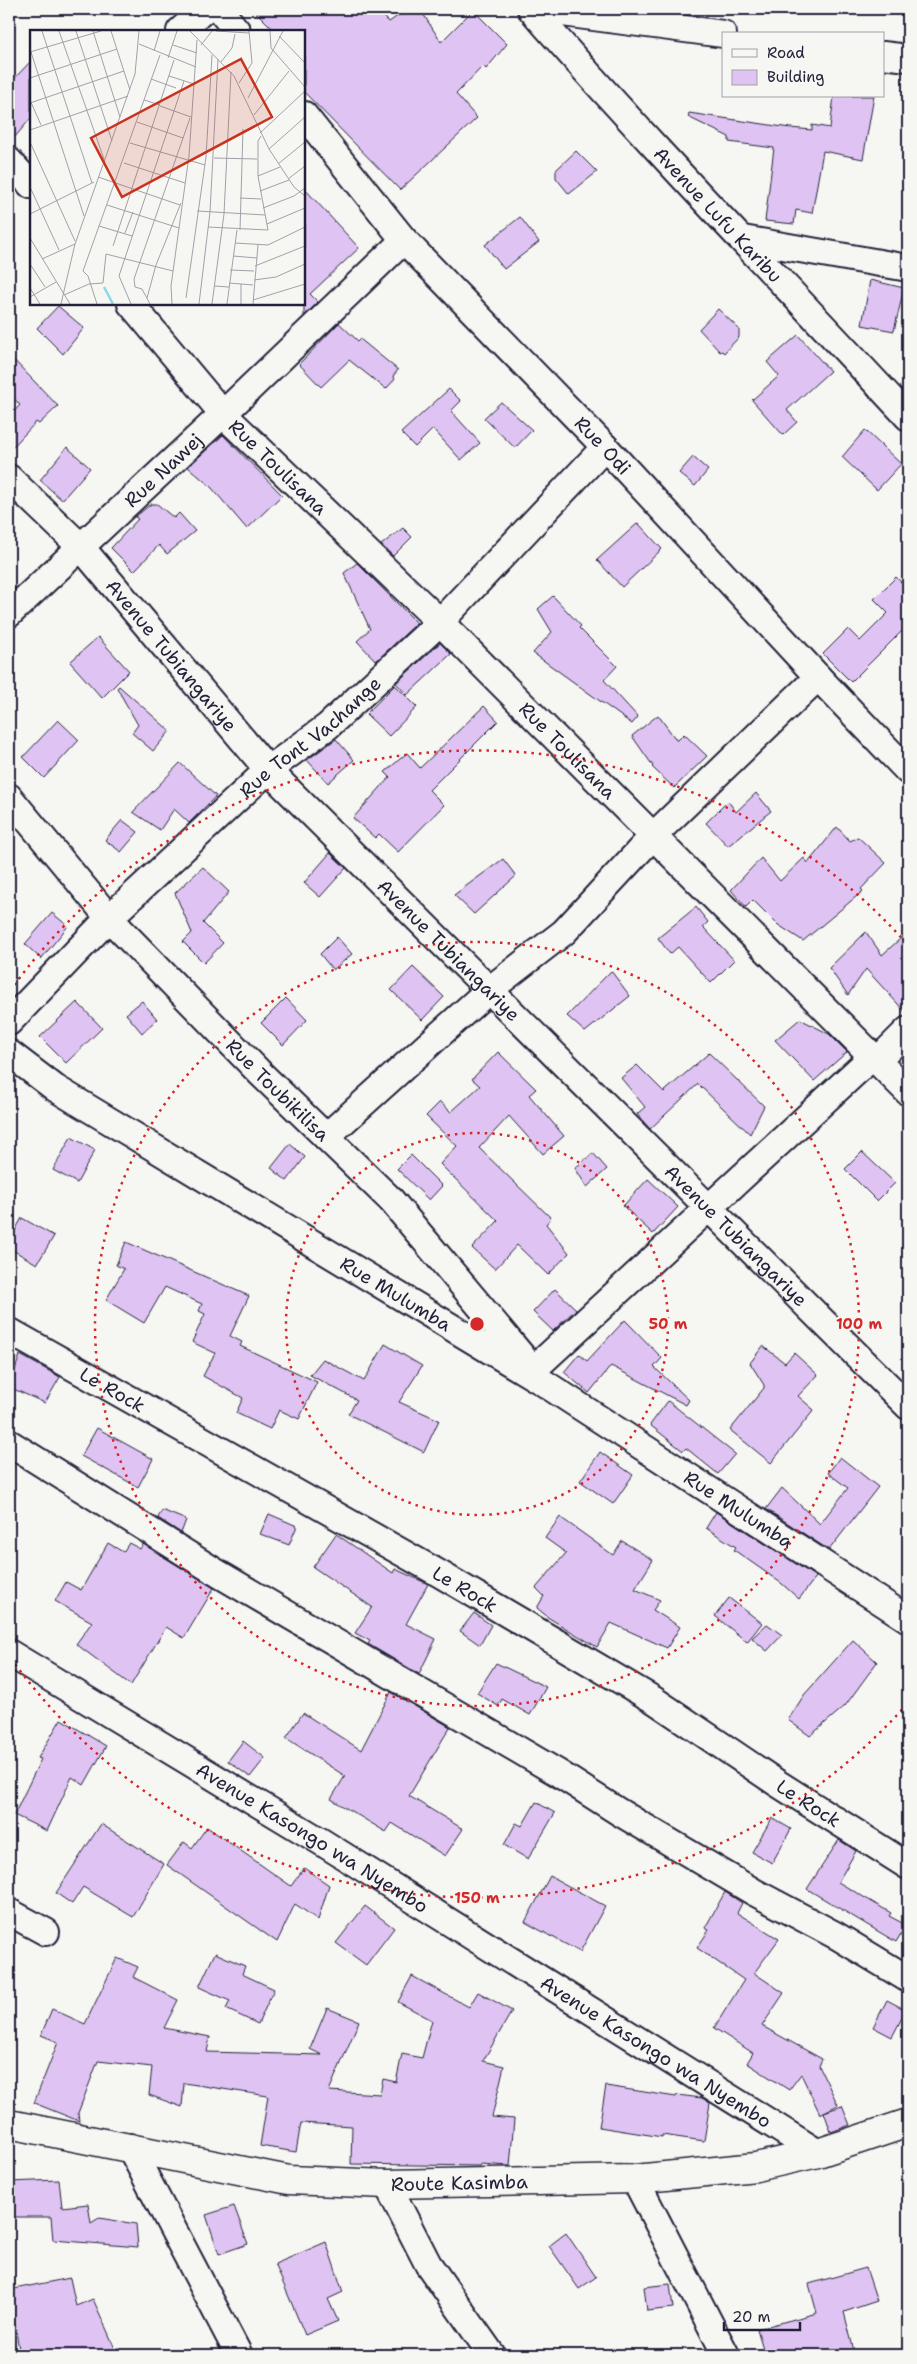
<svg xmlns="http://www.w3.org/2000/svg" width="917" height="2364" font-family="'Shantell Sans',sans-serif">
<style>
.building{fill:#dfc4f3;stroke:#22223b}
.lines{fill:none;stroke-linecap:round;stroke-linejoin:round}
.street-casing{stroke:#22223b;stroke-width:30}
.secondary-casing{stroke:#22223b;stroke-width:31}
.street{stroke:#f6f6f2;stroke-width:26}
.secondary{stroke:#f6f6f2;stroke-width:28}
.ring{fill:none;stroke:#d62828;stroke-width:2.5;stroke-dasharray:2.5 5}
.labels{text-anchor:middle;stroke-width:4.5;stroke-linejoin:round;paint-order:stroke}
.street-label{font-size:19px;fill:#22223b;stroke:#f6f6f2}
.inset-river{fill:none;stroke:#8adae6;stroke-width:2.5}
.inset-road{fill:none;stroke:#a1a1a9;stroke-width:1}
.view{fill:#c8321e;fill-opacity:0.15;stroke:#c8321e;stroke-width:2.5}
.inset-edge{fill:none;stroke:#22223b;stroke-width:2.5}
.centre{fill:#d62828;stroke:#f6f6f2;stroke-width:2.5}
.ring-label{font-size:15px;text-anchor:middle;font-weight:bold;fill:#d62828;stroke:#f6f6f2;stroke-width:4.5;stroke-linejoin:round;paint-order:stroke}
</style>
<rect width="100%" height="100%" fill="#f6f6f2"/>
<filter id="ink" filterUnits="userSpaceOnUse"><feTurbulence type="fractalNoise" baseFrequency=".02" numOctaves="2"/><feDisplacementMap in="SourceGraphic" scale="10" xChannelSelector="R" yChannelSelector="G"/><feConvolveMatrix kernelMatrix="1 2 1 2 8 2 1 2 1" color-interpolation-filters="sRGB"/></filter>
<g filter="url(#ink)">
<path class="building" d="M253 9H377L389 22 408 9H420L441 42 473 10 507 44 486 69 483 66 456 94 477 118 400 190 304 92V31H275Z
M31 61V118L9 144V84Z
M834 96H874L863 159 823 151 812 213 796 210 794 224 765 221 774 148 729 142V137L688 117 689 113 790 128 812 130V125L830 128Z
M576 151 597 172 569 194 556 178V170Z
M304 188 359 248 310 294 318 302 304 316Z
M520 217 539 242 504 269 485 245Z
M870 280 904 288 894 331 862 325Z
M58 306 84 328 63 354 37 328Z
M718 309 739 329V337L724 353 722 351 720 352 699 329Z
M339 323 358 341 360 339 398 370 393 376 395 379 386 389 349 360 321 387 299 364Z
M798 335 830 371 787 410 797 422 783 435 752 400 779 376 767 362Z
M9 355 58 406 39 424 36 422 9 451V417L20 405 9 393Z
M449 389 461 401 451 411 480 443 461 460 433 429 415 447 401 433Z
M501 402 532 430 515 448 484 418Z
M865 430 901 464 877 490 842 457Z
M223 435 282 495 247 529 211 487 188 467Z
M67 447 90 468 62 500 40 480Z
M693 457 708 470 695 486 679 473Z
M151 504H157L174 518 179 513 195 531 167 554 159 545 134 571 111 548 138 519 135 517Z
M638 523 662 549 622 587 597 560Z
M403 528 412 537 393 556 381 545Z
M357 563 417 623 376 661 357 641 370 629 344 573Z
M896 577 908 589V634L904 629 851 682 823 654 848 629 860 641 888 613 874 599Z
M553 596 581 626 579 628 617 666 604 680 638 717 632 724 533 653 552 632 538 609Z
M98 637 129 671 102 698 70 662Z
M440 643 451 654 407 695 396 683Z
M395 685 417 707 389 736 366 714Z
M119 686 170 731 153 751 132 733 138 725 117 688Z
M484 706 498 721 429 790 444 805 398 852 379 834 375 838 353 818 390 777 385 772 407 753 420 768Z
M658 715 677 741 684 734 707 756 674 788 652 767 653 766 632 736Z
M58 720 79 740 44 778 23 757Z
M336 739 354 760 328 783 307 760Z
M180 763 216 796 189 823 174 809 160 830 133 812Z
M756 793 771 811 728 846 706 823 728 801 736 812Z
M122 820 138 832 121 852 105 840Z
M837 827 850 841 858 837 886 863 861 889 863 891 803 941 777 924 753 900 746 907 731 890 761 858 780 881 804 858 808 863Z
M330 853 346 868 320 897 304 883Z
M503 859 516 876 474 914 454 895Z
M203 867 229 892 203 923 223 943 204 963 183 942 192 933 175 893Z
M696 907 708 922 703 927 734 960 711 983 678 947 670 954 658 938Z
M52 913 68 926 41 959 25 944Z
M866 932 882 955 908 932V1015L866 969 848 995 829 968Z
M337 937 352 954 333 970 320 954Z
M413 967 444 997 422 1020 391 990Z
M611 971 630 996 585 1032 567 1016Z
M286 998 307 1020 283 1045 261 1023Z
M142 1001 157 1019 142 1033 126 1014Z
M77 1002 102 1028 66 1063 40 1037Z
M800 1019 829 1034 847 1052 814 1081 775 1040Z
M498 1052 536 1089 529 1095 564 1136 543 1154 509 1116 479 1148 551 1218 546 1224 569 1253 548 1275 517 1245 495 1269 472 1248 498 1221 440 1164 457 1146 426 1116 440 1102 451 1112 480 1086 472 1079Z
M709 1053 764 1106 750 1134 698 1084 650 1129 637 1114 645 1107 621 1078 637 1065 664 1092Z
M71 1137 95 1150 77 1183 53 1170Z
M290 1144 305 1157 287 1181 271 1168Z
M862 1152 895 1183 877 1201 845 1169Z
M593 1153 607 1169 587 1187 575 1168Z
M411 1155 442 1186 429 1200 397 1169Z
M648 1179 678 1207 653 1234 623 1206Z
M22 1218 54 1236 37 1264 9 1248V1241Z
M126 1242 249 1296 230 1336 242 1342 240 1346 317 1382 299 1419 279 1410 270 1429 236 1413 243 1398 203 1376 215 1353 192 1342 205 1314 199 1311 202 1304 165 1287 144 1323 106 1300 124 1269 116 1265Z
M555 1289 576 1309 553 1331 533 1312Z
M625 1320 662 1358 654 1367 689 1400 686 1405 611 1366 589 1393 564 1372 579 1354 587 1361Z
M385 1344 422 1366 399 1402 439 1420 424 1452 348 1414 357 1400 310 1375 323 1359 364 1381Z
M763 1346 785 1363 794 1353 818 1375 798 1396 814 1410 771 1463 730 1430 764 1388V1385L750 1363Z
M20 1355 60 1377 45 1403 9 1387Z
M668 1401 735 1454 718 1474 686 1448 683 1451 650 1425Z
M97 1428 153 1459 138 1487 81 1456Z
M600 1452 633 1475 613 1504 580 1481Z
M840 1457 878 1487 829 1550 766 1509 782 1488 820 1524 848 1488 828 1473Z
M162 1510 186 1520 181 1533 158 1518Z
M716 1512 816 1577 799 1599 781 1583 734 1550 736 1547 706 1528Z
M269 1514 297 1526 289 1545 260 1534Z
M560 1517 613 1555 622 1541 653 1560 635 1589 660 1600 653 1610 680 1627 667 1648 611 1623 597 1647 549 1618 537 1608 544 1596 536 1588 566 1553 545 1538Z
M336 1534 393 1573 395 1569 428 1584 406 1624 436 1639 419 1674 368 1644 370 1641 355 1633 372 1607 313 1567Z
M108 1543 123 1552 129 1543 140 1549 143 1544 214 1588 184 1638 166 1627 131 1685 76 1644 92 1622 55 1601 66 1582 81 1590Z
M729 1598 762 1623 747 1642 715 1616Z
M474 1613 491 1625 480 1645 460 1631Z
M767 1624 782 1635 767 1651 752 1638Z
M853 1640 877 1662 845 1706 810 1736 788 1720 804 1695Z
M496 1663 546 1687 530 1715 502 1699 498 1706 477 1693Z
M391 1692 450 1727 409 1796 463 1829 445 1856 392 1823 386 1832 331 1799 345 1776 286 1738 303 1713 361 1750Z
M61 1719 106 1746 84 1785 72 1777 47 1831 14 1815 41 1759 38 1758Z
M243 1741 265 1758 250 1777 228 1761Z
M536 1802 555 1813 528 1859 504 1845 516 1823 522 1826Z
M772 1818 791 1829 772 1863 752 1852Z
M101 1824 164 1864 133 1917 83 1887 72 1904 56 1893Z
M207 1827 291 1886 304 1868 329 1885 318 1920 295 1904 277 1942 167 1865 184 1842 192 1848Z
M839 1840 856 1851 838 1882 891 1913 889 1916 906 1925 896 1942 807 1889Z
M550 1876 605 1906 580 1952 525 1922Z
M725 1892 742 1903 737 1913 779 1939 754 1973 784 1993 762 2026 822 2059 819 2066 838 2105 820 2114 801 2074 789 2090 747 2063 753 2053 714 2028 744 1980 697 1948 709 1930 705 1928Z
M365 1906 394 1928 366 1965 336 1943Z
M215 1953 245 1966 242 1974 274 1989 258 2024 226 2009 230 2001 199 1987Z
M117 1958 138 1967 133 1977 178 2000 164 2028 210 2037 207 2052 322 2055 310 2049 327 2008 359 2021 329 2091 380 2094 383 2079 396 2082 402 2054 422 2058 432 2020 398 2002 412 1976 469 2007 478 1992 512 2011 483 2061 504 2066 492 2117 514 2119 510 2166 480 2164V2166L351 2164 352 2126 301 2123 296 2152 260 2146 268 2096 184 2083 182 2107 149 2095 152 2067 98 2061 78 2113 79 2121 34 2103 58 2042 41 2035 52 2009 85 2024Z
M887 2000 906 2010 892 2037 873 2027Z
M606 2086 676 2097 677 2095 702 2098 710 2103 704 2141 662 2135V2137L599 2127Z
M842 2106 850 2125 831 2132 824 2112Z
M59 2180 62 2207 88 2204 91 2223 99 2218 136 2224 138 2247 53 2240 51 2217H9V2182Z
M234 2206 248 2244 219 2254 206 2215Z
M566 2233 596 2277 579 2289 549 2246Z
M326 2242 343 2292 328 2299 338 2321 305 2335 275 2264Z
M866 2268 877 2301 844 2312 855 2355H765L757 2329 817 2313 809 2284Z
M70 2278 76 2306 93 2299 118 2355H20L9 2290Z
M670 2284 673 2308 647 2311 644 2287Z"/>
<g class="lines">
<defs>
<g id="street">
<path d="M219 9 237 31"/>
<path id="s1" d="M531 9C653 149 782 281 908 417"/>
<path d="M532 9 723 34"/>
<path d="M180 31 205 9"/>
<path d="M883 55 908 58"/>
<path id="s2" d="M304 115 404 240 605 447 818 677 908 771"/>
<path d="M9 161 31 185"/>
<path d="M743 239 908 268"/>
<path id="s3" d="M131 304 223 414 440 622 908 1092"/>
<path id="s4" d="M9 478 81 547 268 770 908 1406"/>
<path id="s5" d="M9 614 223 414 404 240"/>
<path id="s6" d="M9 797 109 918 261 1074 391 1200 531 1367"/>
<path id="s7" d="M9 1022 109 918 268 770 328 726 440 622 605 447"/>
<path id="s8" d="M9 1053 55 1088 544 1383 908 1619"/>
<path d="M877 1061 908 1030"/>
<path d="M326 1137 489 990 564 932 653 836 818 677"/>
<path id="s9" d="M9 1331 440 1574 654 1700 777 1783 908 1866"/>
<path d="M533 1370 872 1057"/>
<path d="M9 1443 219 1574 558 1773 619 1812 754 1892 837 1936 908 1979"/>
<path id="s10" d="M9 1653 320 1841 818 2153"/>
<path d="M9 1912 46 1932"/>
<path d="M130 2147 239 2355"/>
<path d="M635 2179 726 2355"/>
<path d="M387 2184 428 2264 492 2355"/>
</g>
<g id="secondary">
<path id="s11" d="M9 2124 289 2180 387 2184 635 2179 756 2167 818 2153 908 2123"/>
</g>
</defs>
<use href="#street" class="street-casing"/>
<use href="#secondary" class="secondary-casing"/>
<use href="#street" class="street"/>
<use href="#secondary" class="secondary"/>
</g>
</g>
<g class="ring">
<circle cx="477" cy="1324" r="191"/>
<circle cx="477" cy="1324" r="382"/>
<path d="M907 1704A574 574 0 0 1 10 1657M10 991A574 574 0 0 1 907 944"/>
</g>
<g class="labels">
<g class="street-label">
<text dy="7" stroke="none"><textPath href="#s1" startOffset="278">Avenue Lufu Karibu</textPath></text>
<text dy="7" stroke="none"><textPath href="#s2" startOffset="446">Rue Odi</textPath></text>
<text dy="7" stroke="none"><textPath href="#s3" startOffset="220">Rue Toulisana</textPath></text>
<text dy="7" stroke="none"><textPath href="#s5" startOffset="211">Rue Nawej</textPath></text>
<text dy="7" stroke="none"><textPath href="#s4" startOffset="241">Avenue Tubiangariye</textPath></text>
<text dy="7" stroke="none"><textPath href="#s7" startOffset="415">Rue Tont Vachange</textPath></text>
<text dy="7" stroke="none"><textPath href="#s3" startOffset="625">Rue Toulisana</textPath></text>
<text dy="7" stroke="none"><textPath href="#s4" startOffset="646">Avenue Tubiangariye</textPath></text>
<text dy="7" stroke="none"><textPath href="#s6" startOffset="398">Rue Toubikilisa</textPath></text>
<text dy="7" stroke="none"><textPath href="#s4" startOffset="1051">Avenue Tubiangariye</textPath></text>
<text dy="7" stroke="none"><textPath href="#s8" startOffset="456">Rue Mulumba</textPath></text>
<text dy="7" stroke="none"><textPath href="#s9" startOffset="119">Le Rock</textPath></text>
<text dy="7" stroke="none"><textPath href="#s8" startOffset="861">Rue Mulumba</textPath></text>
<text dy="7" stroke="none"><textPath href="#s9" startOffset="524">Le Rock</textPath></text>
<text dy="7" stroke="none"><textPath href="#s9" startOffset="929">Le Rock</textPath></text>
<text dy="7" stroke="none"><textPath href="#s10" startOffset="355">Avenue Kasongo wa Nyembo</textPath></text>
<text dy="7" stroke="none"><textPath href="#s10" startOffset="760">Avenue Kasongo wa Nyembo</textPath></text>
<text dy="7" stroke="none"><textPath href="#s11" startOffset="456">Route Kasimba</textPath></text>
</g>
</g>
<g transform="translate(30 30)">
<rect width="275" height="275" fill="#f6f6f2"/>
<path class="inset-river" d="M74 257 83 274"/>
<path class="inset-road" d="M12 1 62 153M29 1 75 132M46 1 82 111M63 1 90 87M81 1 100 60M160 1 204 46 239 119 264 157 275 166M186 1 219 3M240 1 241 18 275 57M249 6 275 33M109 14 166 37M143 15 167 23M171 15 182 1M0 19 54 186M124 21 130 1M0 22 71 1M138 28 147 1M191 32 202 18 205 4M139 46 164 54M0 48 87 19M121 49 146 58M209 53 222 33 219 1M218 68 253 1M0 70 11 95M114 70 130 75M0 73 94 41M130 76 161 87M224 85 259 41M107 92 153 108M0 100 98 66M230 103 275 61M0 112 45 211M100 113 175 135M239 119 275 87M184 128 227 129M94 133 155 153M248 134 275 112M228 146 250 137M68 147 150 175M258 149 275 136M0 157 29 220M230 161 259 150M210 168 231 169M77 175 149 198M233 178 264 166 275 158M167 181 235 185M0 184 64 152M237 194 275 178M69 196 102 206M178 197 238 200 228 146V111L231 106M210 200 213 99M95 203 103 182M0 208 40 274M205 213 238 215 275 197M83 216 144 30M203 226 227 228M12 229 45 214M0 234 15 257M225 236 275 216M200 240 224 241M224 250 246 247 275 234M199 253 223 255M184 256 199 257M0 258 10 274M34 265 59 254 73 253 76 224 143 241M0 267 26 252M117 268 126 235 151 173M156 268 176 127 182 25M223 270 275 254M31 274 45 214 105 44 109 1M67 274 58 246 53 241 130 25M101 274 89 246 154 51M120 274 112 259 105 257 104 249 160 88M142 274 141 256 159 126 167 10M169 274 180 182 188 29M182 274 194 184 201 42M197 274 207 200M211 274V254M223 274 228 215"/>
<path class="view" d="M211 29 242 87 92 167 61 108Z"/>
<rect width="275" height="275" class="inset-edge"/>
</g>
<circle cx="477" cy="1324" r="8" class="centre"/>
<g class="ring-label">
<text x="668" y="1329">50 m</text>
<text x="859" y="1329">100 m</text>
<text x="477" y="1903">150 m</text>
</g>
<rect width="917" height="2364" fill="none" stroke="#f6f6f2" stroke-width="30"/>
<rect x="15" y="15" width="887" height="2334" fill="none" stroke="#22223b" stroke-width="2" filter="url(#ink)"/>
<rect x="722" y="32" width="162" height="65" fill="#f6f6f2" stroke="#a1a1a9"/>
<rect x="732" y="49" width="25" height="8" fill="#f6f6f2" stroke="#a1a1a9"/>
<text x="767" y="58" font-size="15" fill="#22223b">Road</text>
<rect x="732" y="70" width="25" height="15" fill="#dfc4f3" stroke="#a1a1a9"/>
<text x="767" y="82" font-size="15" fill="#22223b">Building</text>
<path d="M724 2322v8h76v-8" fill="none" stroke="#22223b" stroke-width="2.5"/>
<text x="732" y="2322" font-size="15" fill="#22223b" stroke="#f6f6f2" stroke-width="4" paint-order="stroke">20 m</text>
</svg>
